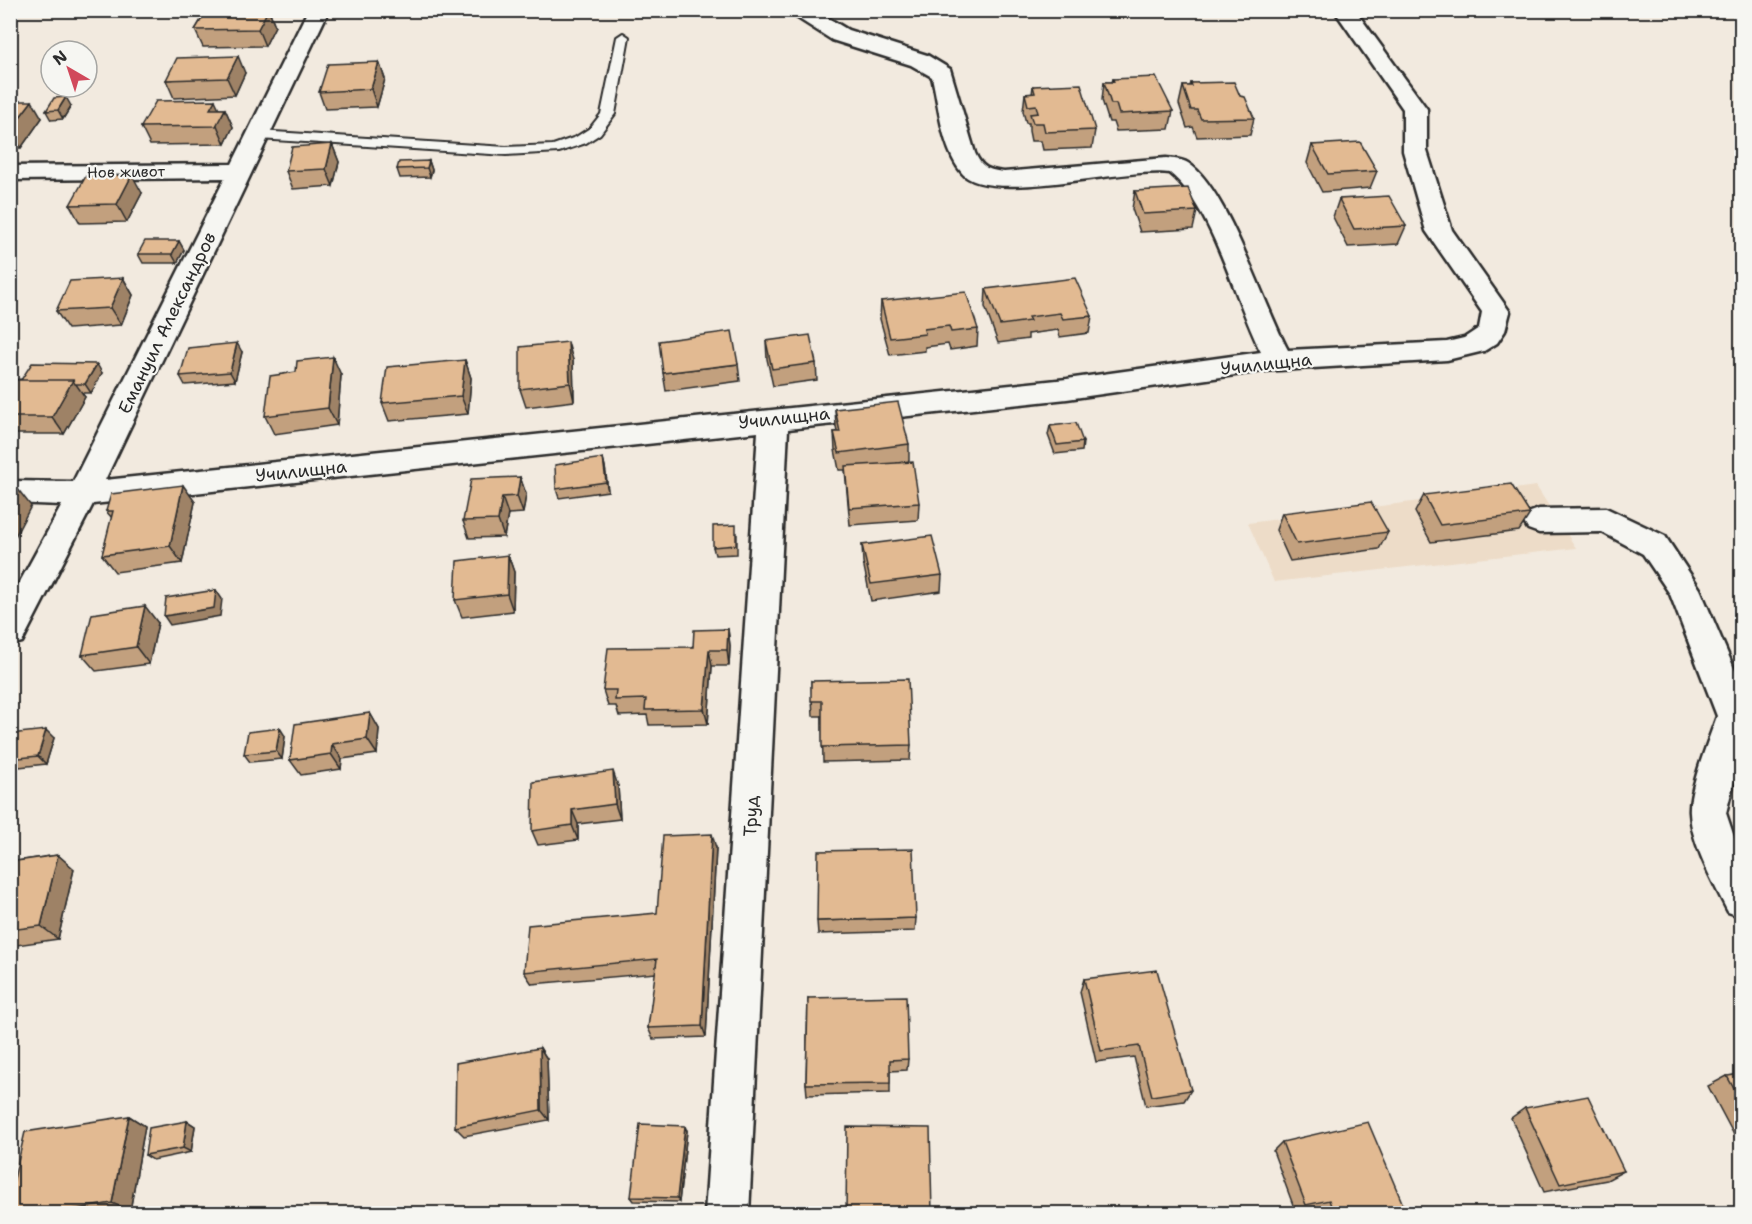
<svg xmlns="http://www.w3.org/2000/svg" width="1752" height="1224" font-family="'Shantell Sans',sans-serif">
<style>
.built{fill:#eddcc8}
.lines{fill:none;stroke-linecap:round;stroke-linejoin:round}
.lane-casing{stroke:#2b2b2b;stroke-width:4}
.street-casing{stroke:#2b2b2b;stroke-width:5}
.lane{fill:#f6f6f2;fill-rule:evenodd}
.street{fill:#f6f6f2;fill-rule:evenodd}
.wall{fill:#c2a07e;stroke:#2b2b2b;stroke-width:1.5}
.shaded-wall{fill:#9e8266;stroke:#2b2b2b;stroke-width:1.5}
.building{fill:#e2ba92;stroke:#2b2b2b;stroke-width:1.5}
.labels{text-anchor:middle;stroke-width:4.5;stroke-linejoin:round;paint-order:stroke}
.far-street-label{font-size:15px;fill:#2b2b2b;stroke:#f6f6f2}
.street-label{font-size:18px;fill:#2b2b2b;stroke:#f6f6f2}
</style>
<rect width="100%" height="100%" fill="#f2eadf"/>
<filter id="ink" filterUnits="userSpaceOnUse"><feTurbulence type="fractalNoise" baseFrequency=".0167" numOctaves="2"/><feDisplacementMap in="SourceGraphic" scale="12" xChannelSelector="R" yChannelSelector="G"/><feConvolveMatrix kernelMatrix="1 2 1 2 8 2 1 2 1" color-interpolation-filters="sRGB"/></filter>
<g filter="url(#ink)">
<path class="built" d="M1536 486 1576 548 1274 582 1248 523Z"/>
<g class="lines">
<defs>
<path id="lane" d="M623 33 629 37 615 114 600 134 586 143 559 152 506 155 259 139 252 135 259 131 506 147 553 145 576 137 590 128 601 114 617 37Z"/>
<path id="street" d="M308 10H329L105 480 1067 379 1261 352C1235 301 1213 208 1170 173 1129 166 988 205 962 173 942 149 939 107 932 77L911 65 832 40 785 10H815L848 30 927 55 950 69 975 153C982 168 988 170 1004 172L1166 158C1173 159 1182 159 1188 163 1227 188 1264 306 1288 350L1447 342 1464 338 1479 328 1482 312 1426 231 1403 151V109L1334 10H1355L1427 109V151L1452 230 1510 312 1505 331 1497 343 1484 351 1447 360 1263 371 1067 399 788 429 749 1214H705L758 432 93 504 22 642 10 645V600L62 505 10 503V481L73 482 225 178 10 180V166L232 164Z
M1606 508 1665 536 1700 589 1742 687V749L1726 813 1742 861V917L1728 912C1715 886 1691 843 1690 813 1688 791 1709 739 1717 716L1670 594 1643 554 1602 532 1539 533 1528 529 1523 521 1528 513 1539 509Z"/>
</defs>
<use href="#lane" class="lane-casing"/>
<use href="#street" class="street-casing"/>
<use href="#lane" class="lane"/>
<use href="#street" class="street"/>
</g>
<path class="wall" d="M207 10H269L275 26 265 46 203 47 195 30Z
M379 62 385 79 377 107 325 109 319 92Z
M245 73 235 95 174 98 166 80Z
M1113 79 1173 111 1169 129 1116 131 1113 122H1109L1102 100 1104 82H1112Z
M1191 83 1240 96 1254 118 1250 135 1197 137 1193 127 1187 128 1179 104 1183 86H1190Z
M1033 86 1095 130 1092 148 1043 150 1041 141H1031L1029 131V123H1026L1023 111 1025 94H1032Z
M10 101 42 118 21 148H10Z
M71 106 63 119 51 120 46 111Z
M219 109H225L233 127 225 144 150 145 141 127Z
M332 144 339 162 333 186 293 189 286 171Z
M1312 145 1377 171 1370 188 1322 192 1307 163Z
M429 161 432 170 430 177 400 178 397 169Z
M1135 191 1197 211 1193 229 1140 232 1132 209Z
M142 193 127 222 80 223 70 205Z
M1339 199 1406 226 1398 244 1348 247 1333 217Z
M179 241 184 250 177 263H143L138 254Z
M123 278 133 295 121 325 68 329 56 311Z
M986 289 1092 316 1089 333 1060 337 1058 330 1028 334V339L998 343 985 307Z
M881 301 978 329 977 346 950 350 948 344 925 347V351L890 355 880 319Z
M766 341 816 363 817 380 773 386 767 359Z
M242 352 235 381 185 385 180 376Z
M465 360 471 378 468 414 389 421 382 403Z
M573 360 574 401 526 407 520 389Z
M738 364 740 381 666 391 663 373Z
M296 372 341 375 337 425 274 434 265 416Z
M102 373 91 393H81L85 397 64 434H10V380Z
M835 409 909 444V461L897 463 919 503 918 520 850 525 845 470H839L835 450 834 432H837L836 427Z
M1050 426 1083 442 1082 451 1055 454 1048 435Z
M603 458 605 467 608 491 559 498 556 489Z
M520 477 526 494 523 513 508 514 504 537 469 538 463 521Z
M1424 495 1530 514 1519 531 1431 542 1415 512Z
M195 502 182 563 115 572 102 555 112 518 106 511Z
M1282 513 1388 532 1379 549 1290 561 1276 530Z
M737 533V554L715 555 713 547Z
M862 545 942 575 941 591 871 601 863 562Z
M508 555 514 572 513 611 462 617 455 600Z
M158 623 149 664 96 671 82 655Z
M728 629 730 646 729 666H712L708 724 649 725 647 715 619 716 616 706H608L603 690Z
M811 681 911 745 910 760 823 762 822 716H813Z
M370 713 379 729 377 754 342 759 341 769 301 775 290 760Z
M10 734 54 738 46 764 10 768Z
M285 736 282 759 250 762 244 754Z
M618 786 620 819 578 824V840L538 845 532 831Z
M716 848 706 1037 653 1039 648 1028 656 973 532 984 524 972 657 913Z
M58 855 74 869 58 939 10 946V862Z
M916 918 915 931 818 934 817 921Z
M1084 979 1191 1090 1184 1101 1146 1106 1134 1057 1096 1062 1080 992Z
M808 998 908 1059 907 1070 890 1071V1093L807 1095 806 1084Z
M540 1048 547 1059 549 1120 464 1136 455 1127Z
M1742 1074V1150L1708 1086 1727 1076Z
M1525 1108 1624 1171 1607 1180 1544 1192 1511 1118Z
M129 1116 145 1126 130 1211 115 1214H10Z
M187 1121 195 1126 191 1152 153 1160 145 1155Z
M687 1131 679 1202 634 1201 631 1197Z
M1282 1142 1407 1214H1320L1319 1209 1296 1213 1273 1151Z"/>
<path class="shaded-wall" d="M268 10H269L275 26 265 46 258 29Z
M238 56 245 73 235 95 227 78Z
M379 62 385 79 377 107 371 89Z
M66 97 71 106 63 119 58 110Z
M215 100 222 115 225 109 233 127 225 144 210 109Z
M32 101 42 118 21 148 10 130Z
M332 144 339 162 333 186 326 169Z
M429 161 432 170 430 177 427 168Z
M132 175 142 193 127 222 117 204Z
M10 185 16 194 10 203Z
M179 241 184 250 177 263 172 254Z
M123 278 133 295 121 325 110 308Z
M568 342 573 360 574 401 570 383Z
M237 343 242 352 235 381 230 372Z
M333 357 341 375 337 425 328 408Z
M465 360 471 378 468 414 461 396Z
M97 364 102 373 91 393 85 384Z
M73 380 85 397 64 434 52 417Z
M603 458 605 467 608 491 606 482Z
M520 477 526 494 523 513 517 496Z
M183 485 195 502 182 563 170 546Z
M17 488 31 506 12 542 10 540V500Z
M502 497 508 514 504 537 498 520Z
M508 555 514 572 513 611 507 594Z
M216 590 222 599 220 616 170 625 164 616Z
M145 606 158 623 149 664 136 647Z
M728 629 730 646 729 666 727 650Z
M709 650 712 666 708 724 704 709Z
M370 713 379 729 377 754 367 739Z
M280 728 285 736 282 759 276 751Z
M46 730 54 738 46 764 38 756Z
M332 744 342 759 341 769 331 754Z
M613 771 618 786 620 819 615 804Z
M572 810 578 824V840L572 825Z
M712 834 716 848 706 1037 702 1026Z
M58 855 74 869 58 939 41 926Z
M540 1048 547 1059 549 1120 541 1110Z
M129 1116 145 1126 130 1211 112 1203Z
M187 1121 195 1126 191 1152 183 1148Z
M685 1126 687 1131 679 1202 677 1198Z"/>
<path class="building" d="M207 10H268L258 29 195 30Z
M238 56 227 78 166 80 177 58Z
M379 62 371 89 319 92 328 64Z
M1156 77 1173 111 1119 114 1116 104H1111L1104 82H1114L1113 79Z
M1234 82 1240 96 1245 97 1254 118 1201 119 1197 110H1191L1183 86H1192L1191 83Z
M1081 84 1095 130 1045 132 1043 123H1033L1030 114 1038 113 1036 105 1028 106 1025 94 1035 93 1033 86Z
M66 97 58 110 46 111 54 98Z
M215 100 210 109H225L216 126 141 127 156 101Z
M10 101H32L10 130Z
M1360 142 1377 171 1328 174 1312 145Z
M332 144 326 169 286 171 292 147Z
M429 161 427 168 397 169 399 162Z
M132 175 117 204 70 205 86 176Z
M1188 188 1197 211 1143 214 1135 191Z
M1389 196 1406 226 1354 229 1339 199Z
M145 241H179L172 254H138Z
M123 278 110 308 56 311 70 281Z
M1075 278 1092 316 1063 319 1060 313 1028 317 1030 321 1000 325 986 289Z
M966 292 978 329 951 332 949 326 924 329 925 334 890 338 881 301Z
M732 331 738 364 663 373 659 341Z
M810 335 816 363 772 369 766 341Z
M568 342 570 383 520 389V347Z
M237 343 230 372 180 376 188 348Z
M333 357 328 408 265 416 270 376 296 372 297 361Z
M465 360 461 396 382 403 387 367Z
M32 363 97 364 85 384H75L73 380H21Z
M10 380H73L52 417H10Z
M898 402 909 444 839 453 834 432H840L835 409Z
M1076 423 1083 442 1057 445 1050 426Z
M603 458 606 482 556 489 555 465Z
M913 462 919 503 849 508 845 466Z
M520 477 517 496 502 497 498 520 463 521 471 479Z
M1511 484 1530 514 1440 525 1424 495Z
M183 485 170 546 102 555 113 511H106L111 494Z
M10 488H17L10 500Z
M1371 502 1388 532 1297 544 1282 513Z
M736 525V545L713 547V526Z
M932 536 942 575 871 584 862 545Z
M508 555 507 594 455 600 457 561Z
M216 590 214 608 164 616 166 598Z
M145 606 136 647 82 655 92 614Z
M728 629 727 650H709L704 709 645 710 646 699 615 700 616 690H603L608 648 693 647 694 630Z
M908 679 911 745 822 747V701H811V681Z
M370 713 367 739 332 744 331 754 290 760 295 724Z
M280 728 276 751 244 754 248 732Z
M46 730 38 756 10 759V734Z
M613 771 615 804 572 810V825L532 831 533 782Z
M712 834 702 1026 648 1028 657 959 524 972 528 925 657 913 663 836Z
M913 849 916 918 817 921 818 851Z
M58 855 41 926 10 930V862Z
M1157 970 1191 1090 1152 1096 1139 1046 1101 1051 1084 979Z
M906 996 908 1059 890 1060V1083L806 1084 808 998Z
M540 1048 541 1110 455 1127 456 1063Z
M1742 1074V1103L1727 1076Z
M1588 1096 1624 1171 1560 1184 1525 1108Z
M129 1116 112 1203 47 1214H10V1196L25 1132Z
M187 1121 183 1148 145 1155 149 1128Z
M1368 1122 1407 1214H1334L1329 1200 1306 1205 1282 1142Z
M640 1124 685 1126 677 1198 631 1197Z
M847 1127 930 1128 932 1214H846Z"/>
</g>
<g class="labels">
<g class="far-street-label">
<text transform="translate(126 172) rotate(-1)" y="5">Нов живот</text>
</g>
<g class="street-label">
<text transform="translate(167 323) rotate(-64)" y="6">Емануил Александров</text>
<text transform="translate(1266 364) rotate(-6)" y="6">Училищна</text>
<text transform="translate(784 418) rotate(-6)" y="6">Училищна</text>
<text transform="translate(301 471) rotate(-6)" y="6">Училищна</text>
<text transform="translate(751 816) rotate(-87)" y="6">Труд</text>
</g>
</g>
<rect width="1752" height="1224" fill="none" stroke="#f6f6f2" stroke-width="36"/>
<rect x="18" y="18" width="1716" height="1188" fill="none" stroke="#2b2b2b" stroke-width="2" filter="url(#ink)"/>
<g transform="translate(69 69) rotate(321)"><circle r="28" fill="#f6f6f2" stroke="#a5a5a2" stroke-width="1.5"/>
<path d="M0-4.5L10 22L0 15L-10 22Z" fill="#d1495b"/>
<text y="-9" font-size="16" font-weight="bold" text-anchor="middle" fill="#2b2b2b">N</text>
</g>
</svg>
